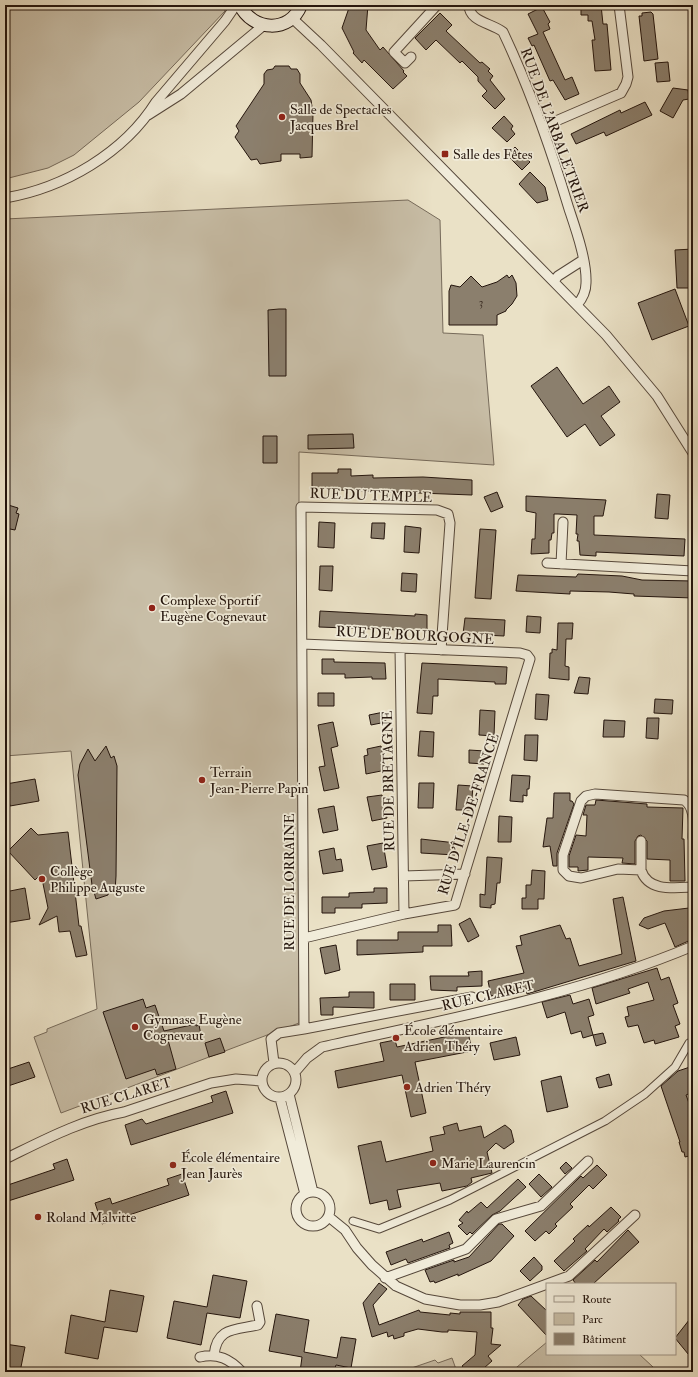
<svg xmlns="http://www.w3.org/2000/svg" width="698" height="1377" font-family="'IM FELL Double Pica',serif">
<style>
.green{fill:#c8bea7;stroke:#766a5a}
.building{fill:#8b7f6d;stroke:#24150d}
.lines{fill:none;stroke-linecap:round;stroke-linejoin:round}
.pedestrian-casing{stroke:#56483b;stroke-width:9}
.minor-casing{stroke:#56483b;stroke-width:11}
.secondary-casing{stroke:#24150d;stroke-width:14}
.pedestrian{stroke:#f1ecda;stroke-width:7}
.minor{stroke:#f1ecda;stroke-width:9}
.secondary{stroke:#f1ecda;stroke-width:12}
.poi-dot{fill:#8f2418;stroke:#f1ecda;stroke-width:1.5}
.labels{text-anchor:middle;stroke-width:3.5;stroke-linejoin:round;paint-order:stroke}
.number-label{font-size:12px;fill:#3e3025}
.poi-label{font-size:14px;fill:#24150d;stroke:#f1ecda;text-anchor:start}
.street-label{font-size:14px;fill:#24150d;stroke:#f1ecda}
</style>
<rect width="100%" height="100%" fill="#eae1c6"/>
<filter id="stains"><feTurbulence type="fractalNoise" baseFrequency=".005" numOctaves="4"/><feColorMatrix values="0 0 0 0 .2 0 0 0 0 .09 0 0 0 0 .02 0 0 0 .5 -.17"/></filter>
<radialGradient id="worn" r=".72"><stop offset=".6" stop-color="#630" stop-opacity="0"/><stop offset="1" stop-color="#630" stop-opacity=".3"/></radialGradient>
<path class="green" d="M5 5H224L225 11 139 102 74 155 48 168 5 179Z
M408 200 440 220 443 333 483 335 494 465 299 452V1023L61 1113 34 1037 47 1032V1029L97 1009 71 751 5 756V219Z
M547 1342V1354H639L653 1367 647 1372H511Z
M452 1358 457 1372H400L435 1360 438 1363Z"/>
<path class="building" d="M350 5H368L366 30 380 50 383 47 404 71 403 72 407 76 393 89 364 60 362 63 353 53 354 52 342 28Z
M581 5H601L603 24H607L611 70 595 71 592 40H595L592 21H588V15H581Z
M542 7 550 22 548 24 550 29 543 32 565 80 572 77 579 94 565 100 553 80 550 81 534 45 532 46 528 38 538 34 528 14Z
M651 12 653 14 658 59 644 61 639 16H642V13Z
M440 13 452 25 446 31 480 63 482 62 490 69 488 71 493 76 490 80 505 99 495 109 482 96 487 91 478 81V77L462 61 460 63 436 40 426 50 415 38Z
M668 62 670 81 657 82 655 63Z
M275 66H289L291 69H297L300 74V83L311 100 313 113 312 157 300 158V154H281V161L260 164 257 159 251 160 235 137 239 131 236 126 264 84V74L267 70 273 69Z
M673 88 688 90 689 99 683 100 673 118 660 111Z
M645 102 652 115 606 136 604 132 576 144 571 134 620 110 621 113Z
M504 116 513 126 511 129 515 134 507 142 492 128Z
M515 147 530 162 522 170 507 155Z
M530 172 545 187 548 200 537 203 519 184Z
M693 249V288H677L675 250Z
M507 275 509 278 512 275 516 283 517 296 512 304 506 310V311L497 315V325H449V291L451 285 460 287 471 276 482 287 497 282Z
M675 289 689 326 652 340 638 303Z
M279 309H286V376H269L268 310Z
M557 367 583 404 609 386 620 402 601 416 615 435 600 446 585 424 567 437 531 386Z
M353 434 354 448 308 449V435Z
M263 436H277V463H263Z
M338 469H351V476L373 475V478L423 477 472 480V495L312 489V473H338Z
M497 492 503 507 491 512 484 497Z
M657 494 670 495 668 519 655 518Z
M526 496 606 500 603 516H594V535L685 539 684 556 596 552V556L580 555 579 541H577L578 534H576L577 515 558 514H554V533H552L551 540H549V553L531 554 532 539H535L536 513 526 511Z
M5 504 18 508 16 513 19 514 15 530 5 528Z
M319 522 335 523 334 548 318 547Z
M372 523H385L384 539 371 538Z
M405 526 421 528 419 553 404 552Z
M480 529 496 530 491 599 475 598Z
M320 566H333L332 591 319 590Z
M402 573 417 574 416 592 401 591Z
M578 574 622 576 642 580 693 581V598L634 596V594L609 592 570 591V594L516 591 518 575 576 577Z
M320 611 415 616V614L427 615V631L319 627Z
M527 616 541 617 540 633 526 632Z
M465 618 505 620 504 636 463 634Z
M558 623H573L572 639H566L565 666 569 667V680L549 678 550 653H552V649L557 650Z
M322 659H334V662L385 663 386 679H372V677L345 678V674H322Z
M422 663 507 667 506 684H495V682L438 679V696H433L432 714 417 713Z
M579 677 590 678 588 694 574 693Z
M318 693H334V706H318Z
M536 694 549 695 547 720 535 719Z
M655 699 673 700 672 714 654 713Z
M480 710 495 711 494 736 479 735Z
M384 712 386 722 371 725 369 715Z
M647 718H659L658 739 646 738Z
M604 720 625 721 624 737H603Z
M333 722 338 746 331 748 339 788 324 791 319 767 325 766 318 725Z
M420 731 434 732 433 757 418 756Z
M525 735H538L537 761 524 760Z
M106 746 111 758 114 756 117 766 116 876 115 891 109 888 108 895 96 899 92 885 78 775 80 764 88 749 95 761Z
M381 746 386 770 366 774 364 756 368 755 367 749Z
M469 750 485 751 484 764 469 763Z
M512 775 530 776 529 789H527V796L523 795V802L510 801Z
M35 779 39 801 10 806 6 784Z
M419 783H434L433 808H418Z
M458 785 473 786 471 810H456Z
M554 793H570V801H572L574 804 557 853V866H553L550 846 543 847 547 818H553Z
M382 795 387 818 372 821 367 797Z
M596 800 647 804V807L683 808 682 839H684L685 881H670V860L647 859V841L641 835 638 836 635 841V864L622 863 623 858 588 857V870L578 871V867H569V856L576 835 586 836 587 815H583L586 805H595Z
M334 806 338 830 323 833 318 809Z
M499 816 512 817 511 842H498Z
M31 828 38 835 68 832 79 926H81L87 955 76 957 70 931 59 932 57 916 39 925 48 908 41 874 35 880 8 851Z
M421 839 456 843 455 855 421 853Z
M383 843 387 867 372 870 367 846Z
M334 848 336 860 341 859 343 871 323 874 319 851Z
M487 857 502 858 500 883H497L495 904 491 905V908L480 907V894L485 895Z
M532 870 545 871 544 899H538V909H522V898H526V885H531Z
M25 888 30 919 5 923V892Z
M374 888H387V903L362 904V908H335V913H322V897H349V893L374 892Z
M623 897 636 961 527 994 526 988 491 996 488 981 524 973 516 946 522 945 520 936 560 925 566 939 570 938 579 966 622 954 613 899Z
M689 908 691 920 693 919V939L675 947 665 923 648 929 639 925 644 918 664 911Z
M470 918 479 936 468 942 459 924Z
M438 925H451L452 946H423V952L357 955V940H398V932H438Z
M336 945 340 970 325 974 320 948Z
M657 968 661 980 669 977 678 1003 673 1005 680 1024 675 1026 679 1037 655 1044 654 1040 644 1043 638 1025 628 1027 625 1017 629 1016 627 1007 654 1000 648 982 628 989 630 993 596 1004 592 988Z
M482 971V986L457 987V991L431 990 430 976H469L468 972Z
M390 984H415V1000H390Z
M349 992H374V1008L333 1007V1015H321L320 998 349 997Z
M570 995 573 1004 589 999 594 1015 588 1017 593 1035 583 1038 581 1031 571 1034 565 1012 547 1018 542 1002Z
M143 999 146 1008 155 1005 164 1031 196 1024V1026L199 1025 201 1035 168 1040 176 1069 157 1075 155 1069 126 1079 103 1012Z
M468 1032 472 1051 415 1062 426 1113 411 1117 402 1075 338 1088 335 1071 384 1061 380 1043 395 1040 397 1047Z
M603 1033 606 1043 596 1046 593 1035Z
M516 1037 520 1055 494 1060 490 1043Z
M220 1038 225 1052 209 1057 205 1043Z
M29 1062 35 1077 5 1087V1070Z
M693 1066V1092L686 1095 693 1114V1155L685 1157 684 1152H682L679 1142H680L661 1086 678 1071Z
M609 1074 612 1085 599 1088 596 1078Z
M561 1076 568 1107 547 1112 541 1081Z
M226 1091 233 1113 131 1145 125 1125 142 1119 146 1124 213 1102 211 1096Z
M457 1123 459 1131 481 1126 484 1138 505 1125 511 1130 514 1142 504 1149 496 1143 487 1152 492 1173 471 1178 472 1182 467 1186 442 1191 440 1183 397 1190 401 1207 389 1210 387 1200 370 1204 358 1146 381 1141 386 1162 433 1151 430 1137 445 1134 443 1127Z
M67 1159 74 1180 5 1202V1186L55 1169 53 1164Z
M566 1162 572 1168 565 1174 560 1168Z
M597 1165 607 1175 593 1189 589 1185 570 1204 573 1207 555 1224 557 1226 549 1234 546 1231 535 1241 525 1231 581 1176 583 1178Z
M182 1174 189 1195 102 1224 95 1203 110 1198 112 1204 169 1185 167 1179Z
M539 1174 552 1187 541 1197 529 1184Z
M518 1179 526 1187 500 1211 492 1215 472 1234 470 1232 467 1235 458 1226 463 1223 459 1220 467 1211 468 1213 481 1202 487 1208Z
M611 1207 621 1217 618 1220 619 1221 607 1232 604 1229 585 1249 587 1251 564 1271 554 1261 575 1241 573 1239 588 1225 589 1227Z
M499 1224H502L514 1236 491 1261 458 1276V1274L435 1283 434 1281 430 1282 425 1270 454 1260V1262L469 1257Z
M628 1230 639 1242 593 1284H576L573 1280 595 1260 597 1262Z
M449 1232 453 1243 449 1245 450 1248 408 1263 406 1259 391 1265 386 1252 422 1239 423 1242Z
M534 1257 542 1266V1270L530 1281 520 1271Z
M213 1275 247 1281 240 1318 207 1313 201 1345 167 1338 174 1301 207 1307Z
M379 1283 387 1289 373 1305 379 1325 419 1310 420 1312 450 1315V1313L460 1314V1312H491V1328H493L491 1344 501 1345 488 1356 492 1361 484 1368 488 1372H467L462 1366 475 1355 477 1332 448 1330V1332H442L418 1329 404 1333V1336L394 1339 393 1335 388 1337 387 1332 372 1337 363 1303Z
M110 1290 144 1296 137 1332 104 1327 98 1359 65 1353 71 1315 105 1322Z
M531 1296 547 1311V1336L518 1305 523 1299Z
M276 1314 309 1320 304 1352 337 1358 341 1337 356 1339 351 1368 336 1365 334 1372H300L302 1357 269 1351Z
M693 1315V1360L675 1338Z
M5 1344 25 1347 20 1372H5Z"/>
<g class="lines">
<defs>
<path id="pedestrian" d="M353 1221 379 1229 450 1200 605 1121 645 1094 675 1067 689 1043 693 1041"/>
<path id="minor" d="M469 5C469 22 492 23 503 32 530 89 551 149 569 209 576 230 587 261 586 283 586 291 583 298 577 305
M292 18 321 45 606 335 657 396 693 453
M411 57 405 63 394 52 437 5
M148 115 181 94 264 25
M542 127 621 93 626 84 628 77 619 5
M5 198C64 188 124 153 156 102L225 21 236 5
M554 281 558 276 583 260
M547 563 693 571
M561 564 563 522
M302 644 520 653 527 655 530 659 455 905 404 914 304 938
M400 648 404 914
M693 838C693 825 696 808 684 800L595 794 586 796 581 801 563 855V870L569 876 581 878 618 869 641 870C648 892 674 888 693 887
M641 870V841
M404 876 465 874
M304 1029 472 997
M262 1080a17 17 0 1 1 34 0a17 17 0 1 1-34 0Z
M274 1063 271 1039 279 1033 304 1029 301 507 437 510 448 514 450 523 441 650
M295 1072 307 1058 322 1047C447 1019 574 996 693 946
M289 1094 313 1192
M280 1098 305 1194
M5 1159C44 1140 81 1120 124 1112L211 1083 236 1079 261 1081
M296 1209a17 17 0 1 1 34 0a17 17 0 1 1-34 0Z
M329 1217 345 1230 357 1248 372 1265 396 1286 425 1299 460 1305H480L498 1302 569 1276 635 1215
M385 1278 466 1249 496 1219 541 1206 588 1161
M214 1355C217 1327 235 1330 258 1325L260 1322 257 1306
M200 1357C218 1353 230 1359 242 1372"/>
<path id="secondary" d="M240 5C252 31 290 34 301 5"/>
</defs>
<use href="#pedestrian" class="pedestrian-casing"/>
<use href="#minor" class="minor-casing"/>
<use href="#secondary" class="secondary-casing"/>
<use href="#pedestrian" class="pedestrian"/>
<use href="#minor" class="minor"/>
<use href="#secondary" class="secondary"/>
</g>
<g class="poi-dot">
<circle cx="282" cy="117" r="4"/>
<rect x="441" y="150" width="8" height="8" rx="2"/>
<circle cx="152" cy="608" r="4"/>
<circle cx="202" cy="780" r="4"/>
<circle cx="42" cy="879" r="4"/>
<circle cx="135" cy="1027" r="4"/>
<circle cx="396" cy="1038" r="4"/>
<circle cx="407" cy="1087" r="4"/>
<circle cx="433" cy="1163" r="4"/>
<circle cx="173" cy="1165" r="4"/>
<circle cx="38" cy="1217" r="4"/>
</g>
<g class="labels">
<g class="number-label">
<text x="481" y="306">3</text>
</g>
<g class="poi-label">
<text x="290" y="114">Salle de Spectacles<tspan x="290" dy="16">Jacques Brel</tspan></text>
<text x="453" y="159">Salle des Fêtes</text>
<text x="160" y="605">Complexe Sportif<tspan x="160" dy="16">Eugène Cognevaut</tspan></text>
<text x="210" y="777">Terrain<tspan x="210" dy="16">Jean-Pierre Papin</tspan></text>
<text x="50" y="876">Collège<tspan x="50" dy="16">Philippe Auguste</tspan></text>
<text x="143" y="1024">Gymnase Eugène<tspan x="143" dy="16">Cognevaut</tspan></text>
<text x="404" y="1035">École élémentaire<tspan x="404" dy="16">Adrien Théry</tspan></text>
<text x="415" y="1092">Adrien Théry</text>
<text x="181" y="1162">École élémentaire<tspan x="181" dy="16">Jean Jaurès</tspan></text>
<text x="441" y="1168">Marie Laurencin</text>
<text x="46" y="1222">Roland Malvitte</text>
</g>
<g class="street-label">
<text transform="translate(555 130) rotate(70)" y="5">RUE DE L'ARBALETRIER</text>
<text transform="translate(371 495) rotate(2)" y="5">RUE DU TEMPLE</text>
<text transform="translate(415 635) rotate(3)" y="5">RUE DE BOURGOGNE</text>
<text transform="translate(388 781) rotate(-91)" y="5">RUE DE BRETAGNE</text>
<text transform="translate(468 814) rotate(-72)" y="5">RUE D'ÎLE-DE-FRANCE</text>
<text transform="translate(289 882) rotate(-90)" y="5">RUE DE LORRAINE</text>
<text transform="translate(488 995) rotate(-13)" y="5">RUE CLARET</text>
<text transform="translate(126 1095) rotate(-17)" y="5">RUE CLARET</text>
</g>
</g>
<rect width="698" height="1377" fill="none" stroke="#eae1c6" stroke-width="20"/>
<rect x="6" y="6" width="686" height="1365" fill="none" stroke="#24150d" stroke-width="2"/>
<rect x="10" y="10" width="678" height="1357" fill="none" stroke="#24150d"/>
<rect x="546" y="1283" width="130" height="72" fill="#f1ecda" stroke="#9f9688"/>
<rect x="554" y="1296" width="20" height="6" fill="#f1ecda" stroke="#9f9688"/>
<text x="582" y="1303" font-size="12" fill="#24150d">Route</text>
<rect x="554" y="1313" width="20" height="12" fill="#c8bea7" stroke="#9f9688"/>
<text x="582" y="1323" font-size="12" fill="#24150d">Parc</text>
<rect x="554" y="1333" width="20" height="12" fill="#8b7f6d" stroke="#9f9688"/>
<text x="582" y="1343" font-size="12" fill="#24150d">Bâtiment</text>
<rect width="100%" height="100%" filter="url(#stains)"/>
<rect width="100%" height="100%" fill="url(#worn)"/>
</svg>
